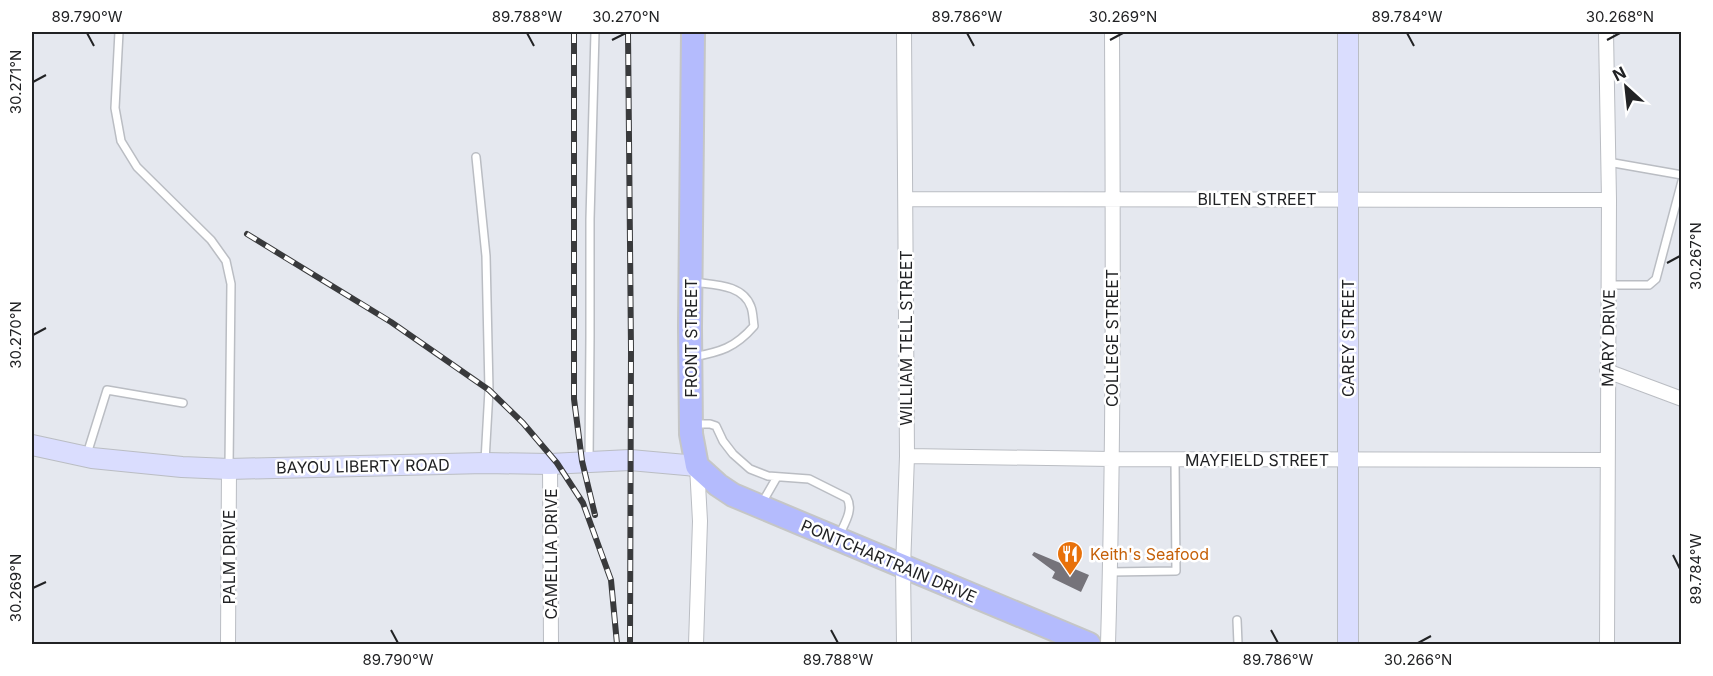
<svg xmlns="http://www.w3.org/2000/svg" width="1713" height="676" font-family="Inter,sans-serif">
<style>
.building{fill:#75737a}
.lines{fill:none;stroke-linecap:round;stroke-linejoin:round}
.lane-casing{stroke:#babdc3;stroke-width:10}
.street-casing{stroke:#babdc3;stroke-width:16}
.secondary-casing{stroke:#babdc3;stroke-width:22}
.primary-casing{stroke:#c5c6c6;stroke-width:26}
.lane{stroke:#fff;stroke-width:7}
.street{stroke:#fff;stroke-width:14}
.secondary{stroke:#daddfe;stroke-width:20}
.primary{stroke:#b4bbfd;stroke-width:22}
.rail-casing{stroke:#393a3c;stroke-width:6}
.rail{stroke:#fff;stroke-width:4;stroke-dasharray:11;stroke-linecap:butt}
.ticks{fill:none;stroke:#212224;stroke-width:2}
.labels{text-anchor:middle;stroke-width:5;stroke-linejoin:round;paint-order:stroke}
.street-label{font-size:16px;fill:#212224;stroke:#fff}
.food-label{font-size:16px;fill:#c56008;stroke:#fff;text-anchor:start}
.neatline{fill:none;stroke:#212224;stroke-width:2}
.ticks-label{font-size:15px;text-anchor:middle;fill:#212224}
</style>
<rect width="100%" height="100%" fill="#e5e8ef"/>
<path class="building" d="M1034 552 1089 575 1081 592 1052 578 1055 572 1032 555Z"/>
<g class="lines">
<defs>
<path id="lane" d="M119 32 115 108 121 141 137 167 211 240 226 261 231 284 229 466
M476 157 486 256 489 390 485 461
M1608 162 1682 175
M1608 285H1649L1656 279 1682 181
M693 357C720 352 735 348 754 326 753 320 753 312 751 307 743 284 714 285 693 282
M694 424H710L716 426 723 441 733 454 750 469 768 476 809 479 847 498C854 510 844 524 839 536
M87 454 107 390 183 403
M589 461 590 337V219L595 32
M762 503 777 477
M1110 572 1176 571 1175 460
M1237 620 1238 644"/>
<path id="street" d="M1606 32 1609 200 1607 644
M906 199 1609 200
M1607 371 1682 399
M907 456 1111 459 1607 460
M550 464 551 644
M228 644 229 469
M696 644 700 521 697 466
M904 644 903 568 907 456 904 32
M1108 644C1114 440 1113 236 1112 32"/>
<path id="secondary" d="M32 445 92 458 182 467 229 469 485 463 550 464 630 460 697 466
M1348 644V32"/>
<path id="primary" d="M693 32 690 327 691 434 697 466 718 485 733 495 1089 644"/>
</defs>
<use href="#lane" class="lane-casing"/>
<use href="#street" class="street-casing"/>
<use href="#secondary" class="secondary-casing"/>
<use href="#primary" class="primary-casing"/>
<use href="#lane" class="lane"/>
<use href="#street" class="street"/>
<use href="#secondary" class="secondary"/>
<use href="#primary" class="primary"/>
<defs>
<path id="rail" d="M574 32V399L582 461 595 515
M628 32 631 350 630 644
M247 234 391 322 489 390 523 423 557 463 583 503 611 580 617 644"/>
</defs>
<use href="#rail" class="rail-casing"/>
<use href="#rail" class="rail"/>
</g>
<path class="ticks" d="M87 33 94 46M527 33 534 46M967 33 974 46M1407 33 1414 46M612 40 626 33M1110 40 1123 33M1607 40 1620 33M33 82 46 75M1667 263 1680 256M33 335 46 328M1673 555 1680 569M33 588 46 582M391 630 398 643M831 630 838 643M1271 630 1278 643M1418 643 1431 636"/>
<defs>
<symbol id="restaurant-pin" viewBox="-11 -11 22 30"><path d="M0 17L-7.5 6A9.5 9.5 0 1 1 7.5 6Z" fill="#e8710a" stroke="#fff"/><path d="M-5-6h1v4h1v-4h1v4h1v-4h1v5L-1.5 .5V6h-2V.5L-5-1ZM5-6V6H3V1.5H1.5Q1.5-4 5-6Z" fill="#fff"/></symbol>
</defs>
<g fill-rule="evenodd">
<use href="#restaurant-pin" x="1055" y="539" width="30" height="40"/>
</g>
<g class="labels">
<g class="street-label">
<text x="1257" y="205">BILTEN STREET</text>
<text transform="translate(691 338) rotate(-90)" y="6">FRONT STREET</text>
<text transform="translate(906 338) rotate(-90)" y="6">WILLIAM TELL STREET</text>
<text transform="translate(1112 338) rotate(-90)" y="6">COLLEGE STREET</text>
<text transform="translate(1348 338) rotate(-90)" y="6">CAREY STREET</text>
<text transform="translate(1608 338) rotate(-89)" y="6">MARY DRIVE</text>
<text x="1257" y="466">MAYFIELD STREET</text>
<text transform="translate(363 466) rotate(-1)" y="6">BAYOU LIBERTY ROAD</text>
<text transform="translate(551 554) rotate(-90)" y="6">CAMELLIA DRIVE</text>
<text transform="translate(229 557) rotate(-90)" y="6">PALM DRIVE</text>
<text transform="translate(889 561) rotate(23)" y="6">PONTCHARTRAIN DRIVE</text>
</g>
<g class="food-label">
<text x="1090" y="560">Keith's Seafood</text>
</g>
</g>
<rect width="1713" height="676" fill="none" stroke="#ffffff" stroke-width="66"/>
<g transform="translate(1626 87) rotate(333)" stroke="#ffffff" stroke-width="4.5" paint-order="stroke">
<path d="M0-4.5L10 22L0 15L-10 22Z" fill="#212224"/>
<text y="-9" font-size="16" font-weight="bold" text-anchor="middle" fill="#212224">N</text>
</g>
<rect x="33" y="33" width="1647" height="610" class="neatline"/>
<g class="ticks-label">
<text x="87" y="22">89.790°W</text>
<text x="527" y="22">89.788°W</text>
<text x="626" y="22">30.270°N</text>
<text x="967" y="22">89.786°W</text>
<text x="1123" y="22">30.269°N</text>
<text x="1407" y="22">89.784°W</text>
<text x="1620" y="22">30.268°N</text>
<text transform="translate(16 82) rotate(-90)" y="5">30.271°N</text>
<text transform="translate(1696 256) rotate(-90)" y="5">30.267°N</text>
<text transform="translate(16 335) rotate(-90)" y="5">30.270°N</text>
<text transform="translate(1696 569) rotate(-90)" y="5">89.784°W</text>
<text transform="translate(16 588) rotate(-90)" y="5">30.269°N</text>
<text x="398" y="665">89.790°W</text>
<text x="838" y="665">89.788°W</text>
<text x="1278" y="665">89.786°W</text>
<text x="1418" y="665">30.266°N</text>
</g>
</svg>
